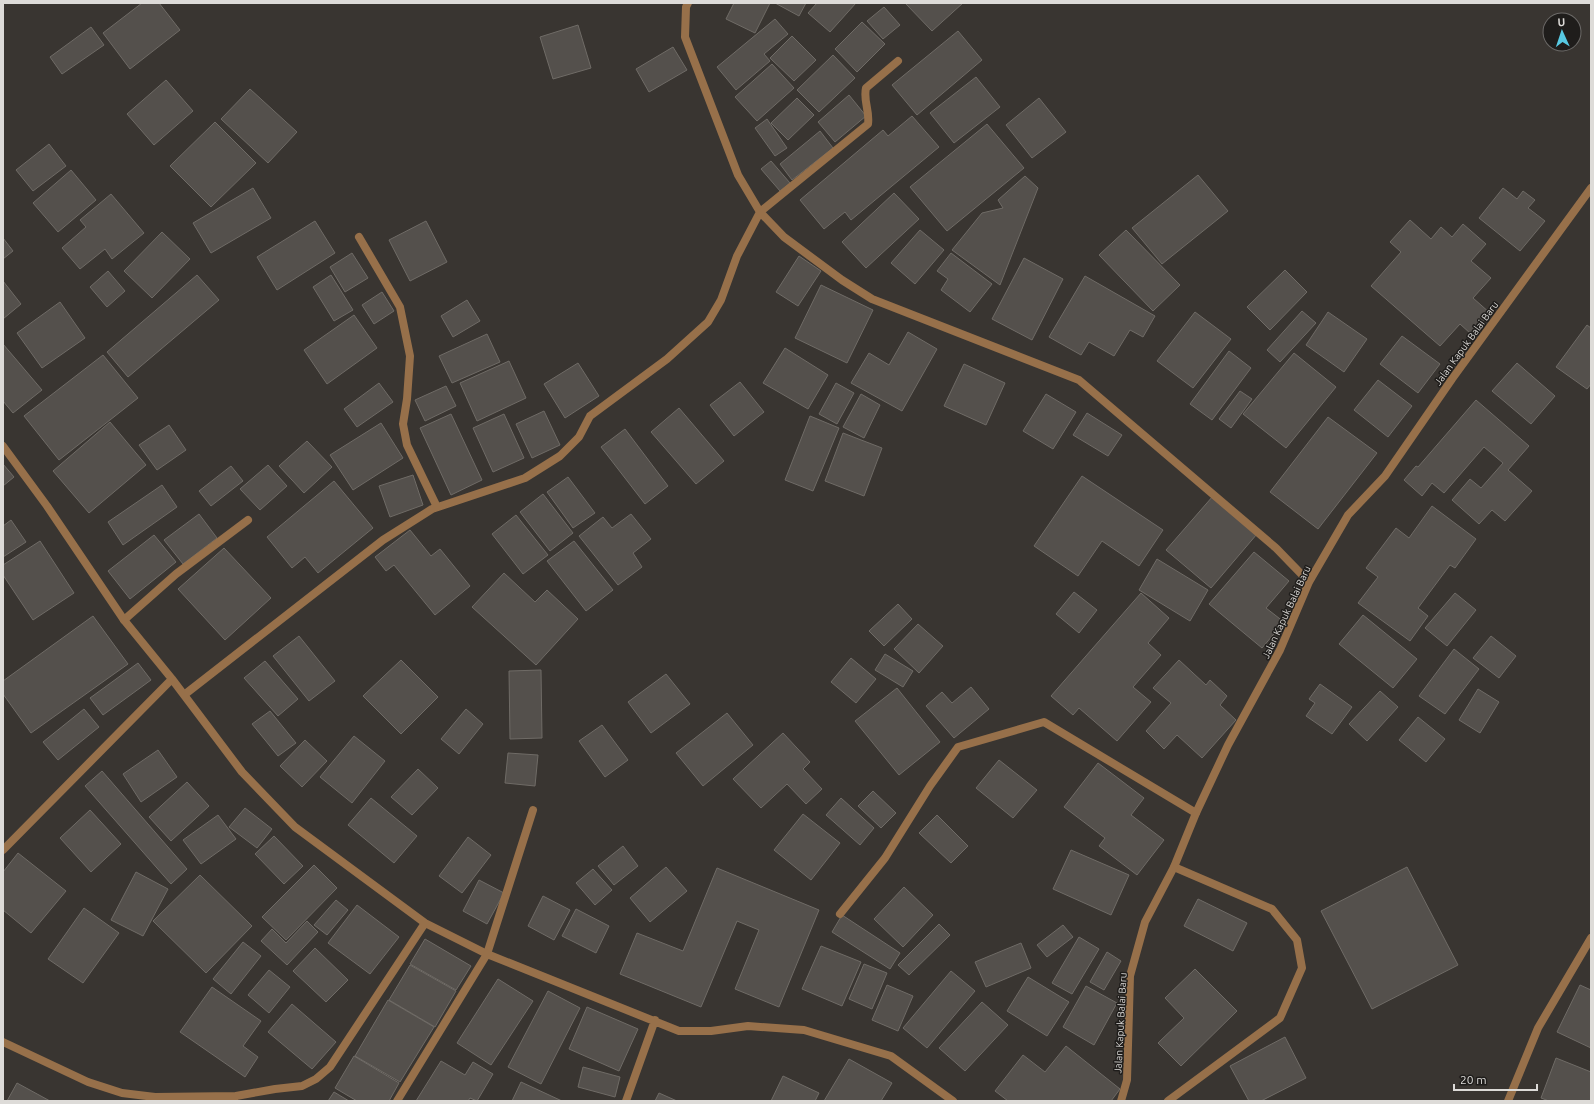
<svg xmlns="http://www.w3.org/2000/svg" width="1594" height="1104" font-family="Ubuntu,sans-serif">
<style>
.building{fill:#54504c;stroke:#6f6b66}
.lines{fill:none;stroke-linecap:round;stroke-linejoin:round}
.service{stroke:#97704a;stroke-width:8}
.minor{stroke:#97704a;stroke-width:8}
.labels{text-anchor:middle;stroke-width:3;stroke-linejoin:round;paint-order:stroke}
.street-label{font-size:10px;fill:#dddbd8;stroke:#1f1d1b}
</style>
<rect width="100%" height="100%" fill="#393531"/>
<path class="building" d="M142 3H159L180 30 130 69 103 33Z
M734 3H770L755 33 726 19Z
M775 3H806L799 16Z
M817 3H856L830 32 808 13Z
M905 3H963L932 31Z
M884 7 900 25 883 39 867 21Z
M775 19 788 34 764 54 770 61 736 90 717 67Z
M862 22 885 44 857 72 835 49Z
M578 25 591 68 553 79 540 37Z
M91 27 104 45 62 74 50 57Z
M958 31 982 60 917 115 892 85Z
M792 36 816 60 794 81 770 58Z
M673 47 687 70 649 92 636 69Z
M833 55 855 78 819 112 797 90Z
M772 64 794 88 757 121 735 97Z
M976 77 1000 107 954 143 930 113Z
M166 80 193 111 154 145 127 114Z
M250 89 297 132 268 163 221 119Z
M849 95 866 116 835 142 818 122Z
M797 98 814 115 788 140 771 123Z
M1039 98 1066 132 1032 158 1006 125Z
M912 116 939 147 851 220 845 212 824 229 800 200 883 130 888 136Z
M767 119 787 148 775 156 755 128Z
M215 122 256 163 211 207 170 166Z
M987 124 1024 168 947 231 910 187Z
M820 131 833 148 792 180 780 164Z
M49 144 66 166 33 191 16 170Z
M771 161 790 183 780 191 761 169Z
M71 170 96 200 58 232 33 203Z
M1198 175 1228 211 1162 264 1132 228Z
M1025 176 1038 188 1000 285 952 250 982 213 1003 208 998 200Z
M253 188 271 218 211 253 193 223Z
M1503 188 1517 199 1523 191 1535 200 1528 208 1545 221 1520 251 1479 218Z
M894 193 919 219 866 268 842 242Z
M111 194 144 233 112 259 105 249 80 269 62 248 86 227 80 220Z
M1410 220 1431 239 1441 227 1452 237 1463 224 1486 244 1471 261 1491 278 1473 298 1490 313 1471 334 1460 324 1440 346 1371 286 1401 252 1390 242Z
M315 221 335 253 277 290 257 257Z
M426 221 447 262 410 281 389 240Z
M920 230 944 250 915 284 891 263Z
M1126 230 1180 285 1153 311 1099 255Z
M162 232 190 259 152 298 124 271Z
M3 238 13 251 3 259Z
M352 253 368 278 345 292 330 267Z
M951 253 992 284 970 312 941 290 948 279 937 271Z
M799 256 821 271 798 306 776 292Z
M1024 258 1063 279 1032 340 992 319Z
M1285 270 1307 292 1270 330 1247 307Z
M108 271 125 291 107 307 90 287Z
M197 275 219 300 128 377 107 352Z
M331 275 353 310 334 321 313 287Z
M1085 276 1155 316 1143 337 1130 330 1114 356 1089 342 1081 355 1049 337Z
M3 281 21 304 3 319Z
M821 285 873 310 847 363 795 338Z
M382 292 394 311 374 324 362 305Z
M467 300 480 321 453 337 441 316Z
M60 302 85 338 42 368 17 333Z
M1302 311 1316 323 1280 362 1267 350Z
M1195 312 1231 339 1193 388 1157 361Z
M1328 312 1367 339 1344 372 1306 345Z
M354 315 377 348 327 384 304 350Z
M1587 325 1591 328V384L1587 389 1556 367Z
M908 332 937 349 902 411 851 383 869 353 889 365Z
M487 334 500 362 452 383 439 356Z
M1402 336 1440 364 1418 393 1380 364Z
M3 344 42 390 13 413 3 401Z
M785 348 828 375 808 409 763 383Z
M1229 351 1251 368 1212 420 1190 404Z
M1294 353 1336 387 1286 448 1243 414Z
M103 355 138 398 59 460 24 416Z
M509 361 526 398 477 421 460 383Z
M578 363 599 396 565 418 544 384Z
M1517 363 1555 396 1531 424 1492 391Z
M964 364 1005 383 986 425 944 406Z
M1378 380 1412 406 1388 437 1354 410Z
M740 382 764 412 734 436 710 405Z
M379 383 393 402 357 427 344 409Z
M836 383 854 393 837 424 819 414Z
M446 386 456 406 425 421 415 400Z
M1240 391 1252 399 1231 428 1219 419Z
M861 394 880 405 864 438 843 427Z
M1046 394 1076 412 1053 449 1023 431Z
M1476 400 1529 446 1508 470 1532 491 1505 521 1492 510 1479 524 1452 500 1470 479 1481 488 1503 463 1484 447 1444 493 1432 483 1422 496 1404 480 1416 466 1418 467Z
M679 408 724 461 696 484 651 432Z
M544 411 560 445 532 458 516 424Z
M1087 413 1122 435 1108 456 1073 435Z
M451 414 482 480 451 495 420 428Z
M504 414 524 458 493 472 473 428Z
M810 416 839 428 813 491 785 480Z
M1328 417 1377 453 1318 529 1270 492Z
M110 422 146 465 89 513 53 471Z
M381 423 403 458 353 490 330 455Z
M169 425 186 450 157 470 139 445Z
M625 429 668 486 645 504 601 447Z
M843 433 882 448 864 496 825 481Z
M307 441 332 467 304 493 279 466Z
M3 464 14 477 3 486Z
M268 465 287 486 260 510 240 489Z
M231 466 243 481 211 506 199 491Z
M413 475 423 505 390 517 379 486Z
M1082 476 1163 530 1139 566 1102 541 1078 576 1034 546Z
M568 477 595 513 573 528 547 492Z
M334 481 373 528 318 573 305 557 292 568 267 537Z
M162 485 177 507 123 545 108 522Z
M543 494 573 533 550 551 520 512Z
M1213 496 1257 534 1211 588 1166 550Z
M1432 506 1476 539 1455 568 1450 565 1418 608 1428 616 1410 641 1358 603 1378 577 1366 568 1396 528 1409 538Z
M199 514 217 538 183 564 164 540Z
M631 514 651 539 633 553 642 567 618 585 579 536 603 517 612 528Z
M516 515 548 555 523 574 492 534Z
M11 520 26 542 3 557V526Z
M410 530 431 556 440 549 470 586 435 615 394 565 386 571 375 557Z
M154 535 176 562 130 599 108 571Z
M40 541 74 593 33 620 3 575V565Z
M574 541 613 590 586 611 547 561Z
M224 548 271 598 225 640 178 589Z
M1254 552 1289 581 1266 608 1284 622 1262 648 1209 604Z
M1157 559 1208 590 1190 621 1139 590Z
M504 573 535 602 547 590 578 619 536 665 472 607Z
M1074 592 1097 610 1079 633 1056 614Z
M1141 593 1169 618 1148 643 1161 655 1133 687 1151 702 1117 741 1079 708 1073 715 1051 696Z
M1455 593 1476 610 1447 646 1425 628Z
M898 604 912 619 884 646 869 631Z
M1363 615 1417 659 1393 688 1339 644Z
M93 616 128 664 31 733 3 694V681Z
M918 624 943 646 919 673 894 649Z
M299 636 335 681 309 701 273 656Z
M1491 636 1516 656 1499 678 1473 658Z
M1454 649 1479 669 1445 714 1419 696Z
M885 654 913 671 903 687 875 670Z
M851 658 876 679 856 703 831 682Z
M401 660 438 697 401 734 363 696Z
M1179 660 1206 685 1210 680 1227 696 1220 705 1236 720 1202 758 1177 735 1164 749 1146 731 1171 703 1153 688Z
M265 661 298 699 278 716 244 678Z
M138 663 151 680 103 715 90 698Z
M541 670 542 738 510 739 509 671Z
M666 674 690 704 651 733 628 702Z
M1320 684 1352 707 1332 734 1306 716 1315 703 1309 699Z
M971 687 989 709 954 738 926 706 942 692 952 703Z
M897 688 940 742 899 775 855 721Z
M1478 689 1499 702 1480 733 1459 720Z
M1380 691 1398 707 1367 741 1349 724Z
M84 709 99 727 58 760 43 742Z
M466 709 483 724 459 754 441 739Z
M270 711 296 743 278 756 252 724Z
M727 713 753 745 703 786 676 753Z
M1418 717 1445 739 1426 762 1399 740Z
M602 725 628 760 605 777 579 741Z
M783 733 810 762 803 769 822 789 806 804 787 784 761 808 733 779Z
M354 736 385 761 352 803 320 777Z
M305 740 327 761 302 787 280 766Z
M158 750 177 777 141 802 123 774Z
M508 753 538 755 535 786 505 783Z
M999 760 1037 790 1013 818 976 788Z
M1098 763 1144 798 1131 815 1164 840 1137 875 1099 846 1105 838 1064 807Z
M418 769 438 788 412 815 391 797Z
M102 771 187 869 171 884 85 786Z
M187 782 209 806 171 841 149 817Z
M873 791 896 813 881 828 858 806Z
M371 798 417 836 394 863 348 825Z
M841 798 874 828 860 845 826 815Z
M245 808 272 829 257 848 229 827Z
M90 810 121 844 91 872 60 838Z
M803 814 840 843 811 880 774 850Z
M218 815 236 839 201 864 183 840Z
M937 815 968 846 951 863 919 833Z
M274 836 303 866 284 884 255 854Z
M468 837 491 855 462 893 439 876Z
M623 846 638 866 614 885 598 866Z
M1071 850 1129 875 1111 915 1053 889Z
M18 853 66 891 31 933 3 910V872Z
M314 865 337 888 286 940 262 917Z
M666 867 687 891 650 922 630 898Z
M1407 867 1458 965 1372 1009 1321 911Z
M717 868 819 910 779 1007 735 989 759 930 737 921 701 1007 620 974 637 933 683 951Z
M593 869 612 890 595 905 576 883Z
M136 872 168 889 143 936 111 920Z
M200 875 252 926 206 973 153 921Z
M479 880 504 893 487 924 463 911Z
M904 887 933 915 903 947 874 919Z
M543 896 570 910 554 940 528 926Z
M1198 899 1247 923 1233 951 1184 926Z
M336 900 348 910 327 935 314 925Z
M357 905 399 937 370 974 328 943Z
M84 908 119 933 83 983 48 959Z
M576 909 609 926 596 953 562 936Z
M842 915 900 953 890 969 832 932Z
M307 921 318 932 287 965 261 941 272 929 286 943Z
M939 924 950 935 909 975 898 965Z
M1063 925 1073 937 1047 957 1037 945Z
M1079 937 1099 949 1072 994 1052 983Z
M425 939 471 966 456 990 410 964Z
M243 942 261 956 231 994 213 979Z
M1021 943 1031 968 986 987 975 962Z
M821 946 861 962 842 1006 802 989Z
M315 948 348 980 326 1002 293 971Z
M1107 952 1121 961 1104 990 1090 982Z
M864 964 887 973 872 1009 849 999Z
M410 965 456 991 435 1027 389 1000Z
M1195 969 1237 1011 1181 1066 1158 1043 1184 1018 1165 998Z
M269 970 290 987 269 1013 248 995Z
M951 971 975 991 927 1048 903 1028Z
M1028 977 1069 1002 1047 1036 1007 1011Z
M498 979 533 1001 491 1065 457 1043Z
M887 985 913 996 898 1031 872 1020Z
M1580 985 1591 990V1048L1557 1032Z
M1086 986 1117 1003 1094 1045 1063 1027Z
M212 987 261 1021 243 1046 258 1057 245 1077 180 1032Z
M548 991 580 1008 541 1084 508 1067Z
M388 1000 434 1027 400 1082 355 1056Z
M982 1002 1008 1025 965 1071 939 1048Z
M292 1004 336 1042 312 1069 268 1032Z
M587 1007 638 1029 619 1071 569 1049Z
M1285 1037 1306 1078 1261 1101H1249L1230 1066Z
M1066 1046 1120 1089 1111 1101H1008L995 1091 1023 1055 1045 1072Z
M354 1056 399 1083 389 1101H357L335 1088Z
M1556 1058 1591 1072V1101H1549L1541 1098Z
M849 1059 892 1083 881 1101H824Z
M441 1061 465 1075 473 1062 493 1074 477 1101 470 1098 468 1101H416Z
M583 1067 620 1077 615 1097 578 1087Z
M783 1076 819 1093 815 1101H771Z
M521 1082 562 1101H512Z
M17 1083 50 1101H7Z
M334 1092 349 1101H328Z
M659 1093 677 1101H655Z"/>
<g class="lines">
<path class="service" d="M124 620 176 574 248 520
M840 914 885 858 930 786 958 747 1044 722 1196 813
M487 954 533 810
M1168 1101 1280 1018 1302 968 1297 940 1272 909 1174 867"/>
<path class="minor" d="M688 3 686 7 685 37 738 175 760 212 784 237 842 280 872 299 1079 380 1276 548 1309 582
M359 237 400 307 410 356 407 399 403 424 407 445 437 507
M3 446 47 506 124 620 172 679 242 772 295 827 425 923 487 954 679 1031H711L748 1026 804 1030 891 1056 953 1101
M184 695 383 540 432 509 525 478 560 456 579 437 590 416 667 359 708 322 721 300 737 256 760 212 868 124C870 111 863 101 866 88L898 61
M3 850 172 679
M3 1042 88 1082 122 1093 155 1097 236 1096
M232 1101 236 1096 275 1089 302 1086 316 1079 330 1067 425 923
M397 1101 487 954
M626 1101 655 1020
M1121 1101 1127 1080 1130 976 1145 922 1174 867 1196 813 1228 745 1280 650 1309 582 1348 515 1385 476 1452 379 1591 188
M1508 1101 1538 1028 1591 938"/>
</g>
<g class="labels">
<g class="street-label">
<text transform="translate(1466 343) rotate(-54)" y="4">Jalan Kapuk Balai Baru</text>
<text transform="translate(1286 612) rotate(-65)" y="4">Jalan Kapuk Balai Baru</text>
<text transform="translate(1120 1023) rotate(-87)" y="4">Jalan Kapuk Balai Baru</text>
</g>
</g>
<rect width="1594" height="1104" fill="none" stroke="#dddbd8" stroke-width="8"/>
<g transform="translate(1562 32) rotate(357)"><circle r="19" fill="#1f1d1b" stroke="#6b6967"/>
<path d="M0-3L7 15L0 10L-7 15Z" fill="#57c9e2"/>
<text y="-6" font-size="11" font-weight="bold" text-anchor="middle" fill="#dddbd8">U</text>
</g>
<path d="M1454 1084v6h83v-6" fill="none" stroke="#dddbd8" stroke-width="2"/>
<text x="1460" y="1084" font-size="12" fill="#dddbd8" stroke="#1f1d1b" stroke-width="3" paint-order="stroke">20 m</text>
</svg>
